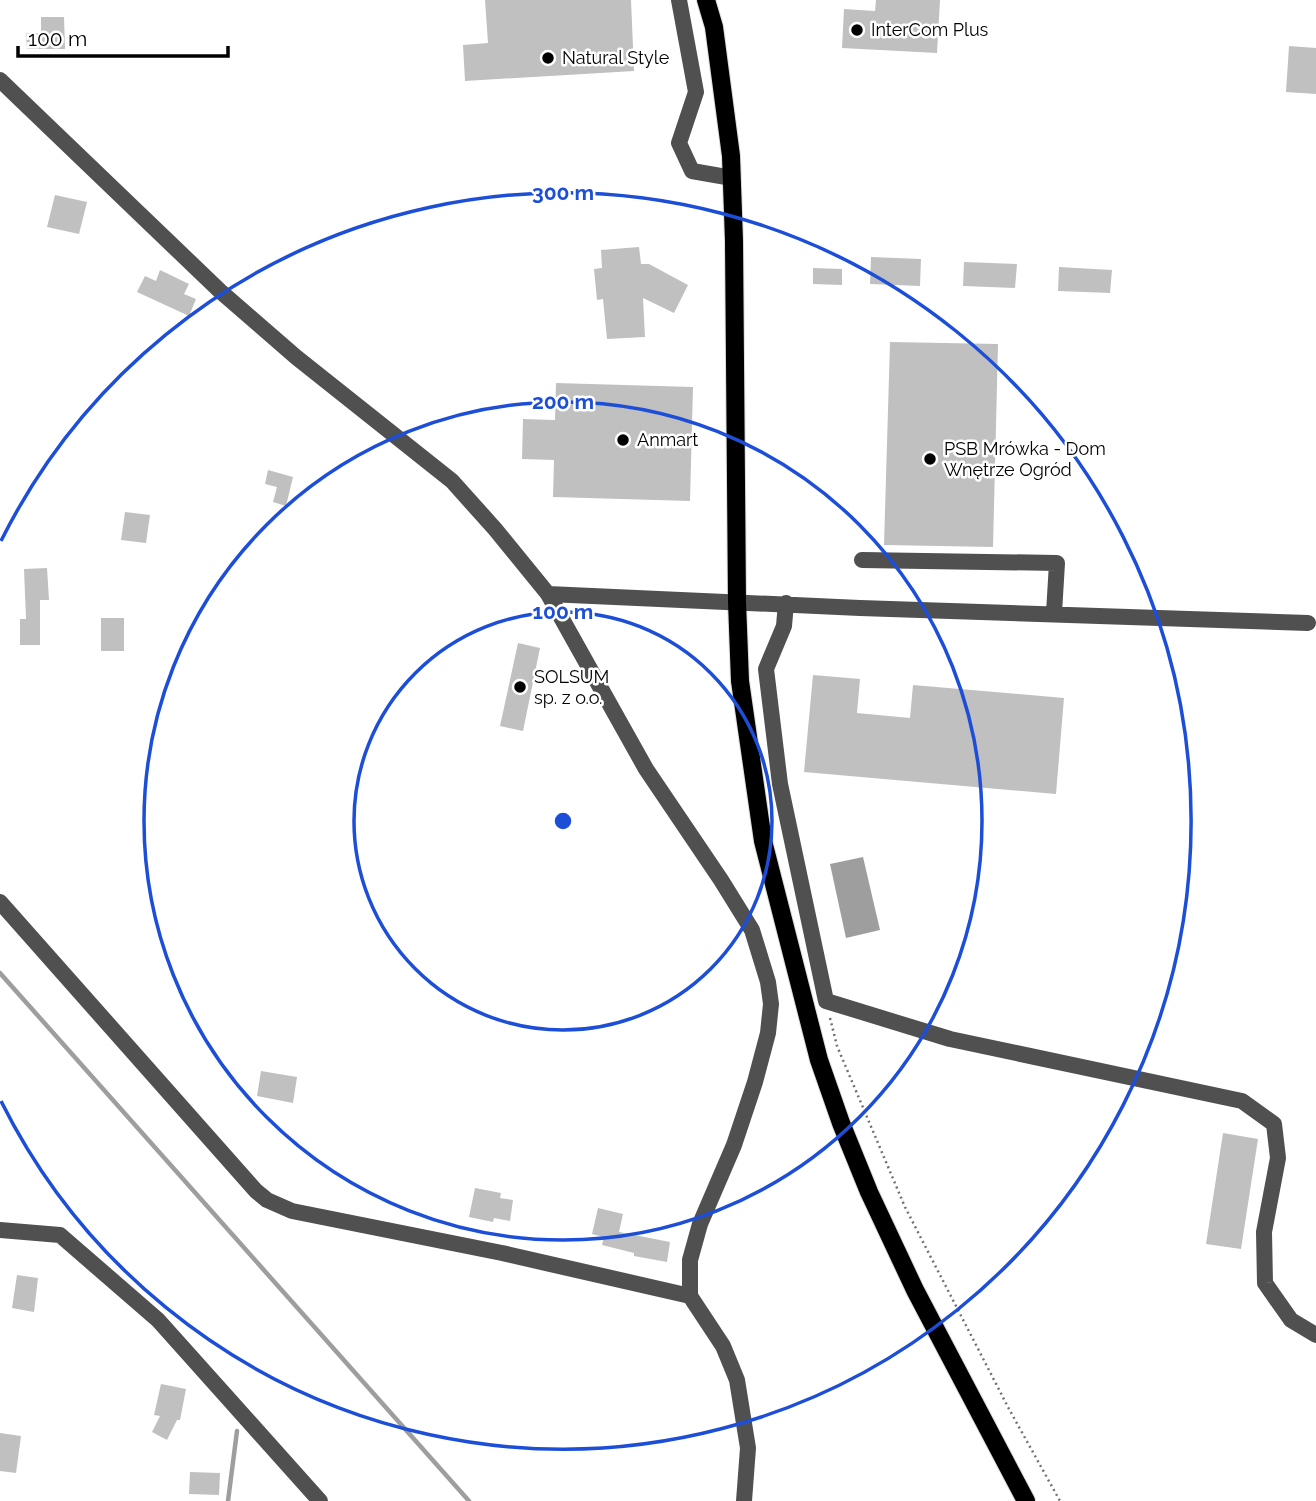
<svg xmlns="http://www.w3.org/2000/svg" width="1316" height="1501" font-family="Raleway,sans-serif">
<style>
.water{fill:#9e9e9e}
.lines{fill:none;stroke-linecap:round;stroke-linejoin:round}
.stream{stroke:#9e9e9e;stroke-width:4.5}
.building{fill:#c0c0c0}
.major-casing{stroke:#dbdbdb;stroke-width:20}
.path{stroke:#727272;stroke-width:2.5;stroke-dasharray:2 3.5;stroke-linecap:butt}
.minor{stroke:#505050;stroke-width:16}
.major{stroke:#000;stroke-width:18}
.ring{fill:none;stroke:#1d4ed8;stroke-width:3.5}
.poi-dot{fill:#000;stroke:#fff;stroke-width:2.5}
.labels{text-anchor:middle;stroke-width:5;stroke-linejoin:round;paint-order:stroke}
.poi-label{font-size:18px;fill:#000;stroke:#fff;text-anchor:start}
.centre{fill:#1d4ed8;stroke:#fff;stroke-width:3.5}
.ring-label{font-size:21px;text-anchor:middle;font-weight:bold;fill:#1d4ed8;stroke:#fff;stroke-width:5;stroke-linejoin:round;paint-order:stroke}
</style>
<rect width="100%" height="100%" fill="#fff"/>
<path class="water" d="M863 857 880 930 846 938 830 864Z"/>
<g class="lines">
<path class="stream" d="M0 973 469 1501
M228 1501 237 1431"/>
</g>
<path class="building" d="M485 0H631L634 71 465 81 463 45 488 43Z
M876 0H940L937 53 842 48 844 9 875 11Z
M41 17H64L65 49H27L26 33H41Z
M1289 46 1316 48V94L1286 92Z
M55 195 87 202 79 234 47 227Z
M639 247 641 264H649L688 285 674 313 643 298 645 337 607 339 603 299 597 300 594 269 602 268 601 250Z
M871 257 921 259 920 286 870 284Z
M964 262 1017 264 1015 288 963 286Z
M1059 267 1112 270 1110 293 1058 291Z
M813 268 842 269V285L813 284Z
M160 270 189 284 184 294 196 299 189 316 137 292 145 276 156 281Z
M890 342 998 344 993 547 884 545Z
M556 383 693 387 690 501 553 497 554 460 522 459 523 419 555 420Z
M268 470 293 477 286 506 273 502 277 487 265 484Z
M125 512 150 515 146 543 121 540Z
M47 568 49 600H40V645H20V619H26L24 569Z
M101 618H124V651H101Z
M518 643 540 648 523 731 500 726Z
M813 675 860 679 857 713 910 718 913 685 1064 698 1056 794 804 772Z
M261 1071 297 1077 293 1103 257 1096Z
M1223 1133 1258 1139 1241 1249 1206 1244Z
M475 1188 501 1193 500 1198 513 1200 510 1221 494 1218 493 1222 469 1217Z
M598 1208 623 1214 619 1232 670 1242 667 1262 634 1256V1253L602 1245 604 1237 592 1234Z
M17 1275 38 1278 34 1312 12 1308Z
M161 1384 186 1389 180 1420H177L167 1440 152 1432 160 1416 154 1415Z
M0 1433 21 1436 16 1473 0 1471Z
M190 1472 220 1473 219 1495 189 1494Z"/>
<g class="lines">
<defs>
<path id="major" d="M706 0 714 27 731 156 734 241 737 602 740 681 763 841 819 1060 841 1123 869 1192 915 1290 1026 1501"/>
</defs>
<use href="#major" class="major-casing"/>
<path class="path" d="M830 1018 837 1046 905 1207 1009 1409 1060 1501"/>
<path class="minor" d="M679 0 696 92 679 143 692 171 732 178
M0 80 220 291 296 357 452 481 495 529 548 594 646 769 721 880 752 930 768 982 771 1004 768 1033 755 1082 734 1145 700 1224 690 1260V1296L723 1346 737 1380 748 1448 744 1501
M862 560 1057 563 1054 613
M548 594 860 608 1308 623
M786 603 784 626 766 669 780 784 826 1001 950 1039 1242 1101 1274 1124 1278 1158 1264 1232 1265 1283 1291 1320 1316 1335
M0 902 256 1191 267 1200 292 1211 502 1253 690 1296
M0 1230 60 1235 158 1320 320 1501"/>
<use href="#major" class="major"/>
</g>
<g class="ring">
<circle cx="563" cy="821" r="209"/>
<circle cx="563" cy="821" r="419"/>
<path d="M1 541A628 628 0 1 1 1 1101"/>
</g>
<g class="poi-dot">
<circle cx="857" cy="30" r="7"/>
<circle cx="548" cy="58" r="7"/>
<circle cx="623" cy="440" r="7"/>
<circle cx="930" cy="459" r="7"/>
<circle cx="520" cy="687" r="7"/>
</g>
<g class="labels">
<g class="poi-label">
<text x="871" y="36">InterCom Plus</text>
<text x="562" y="64">Natural Style</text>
<text x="637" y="446">Anmart</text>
<text x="944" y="455">PSB Mrówka - Dom<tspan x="944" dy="21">Wnętrze Ogród</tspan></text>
<text x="534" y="683">SOLSUM<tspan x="534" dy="21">sp. z o.o.</tspan></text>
</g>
</g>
<circle cx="563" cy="821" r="10" class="centre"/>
<g class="ring-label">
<text x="563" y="200">300 m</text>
<text x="563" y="409">200 m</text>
<text x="563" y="619">100 m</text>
</g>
<path d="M18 46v10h210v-10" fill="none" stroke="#000000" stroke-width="3.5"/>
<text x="28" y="46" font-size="21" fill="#000000" stroke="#ffffff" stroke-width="5" paint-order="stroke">100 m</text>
</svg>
